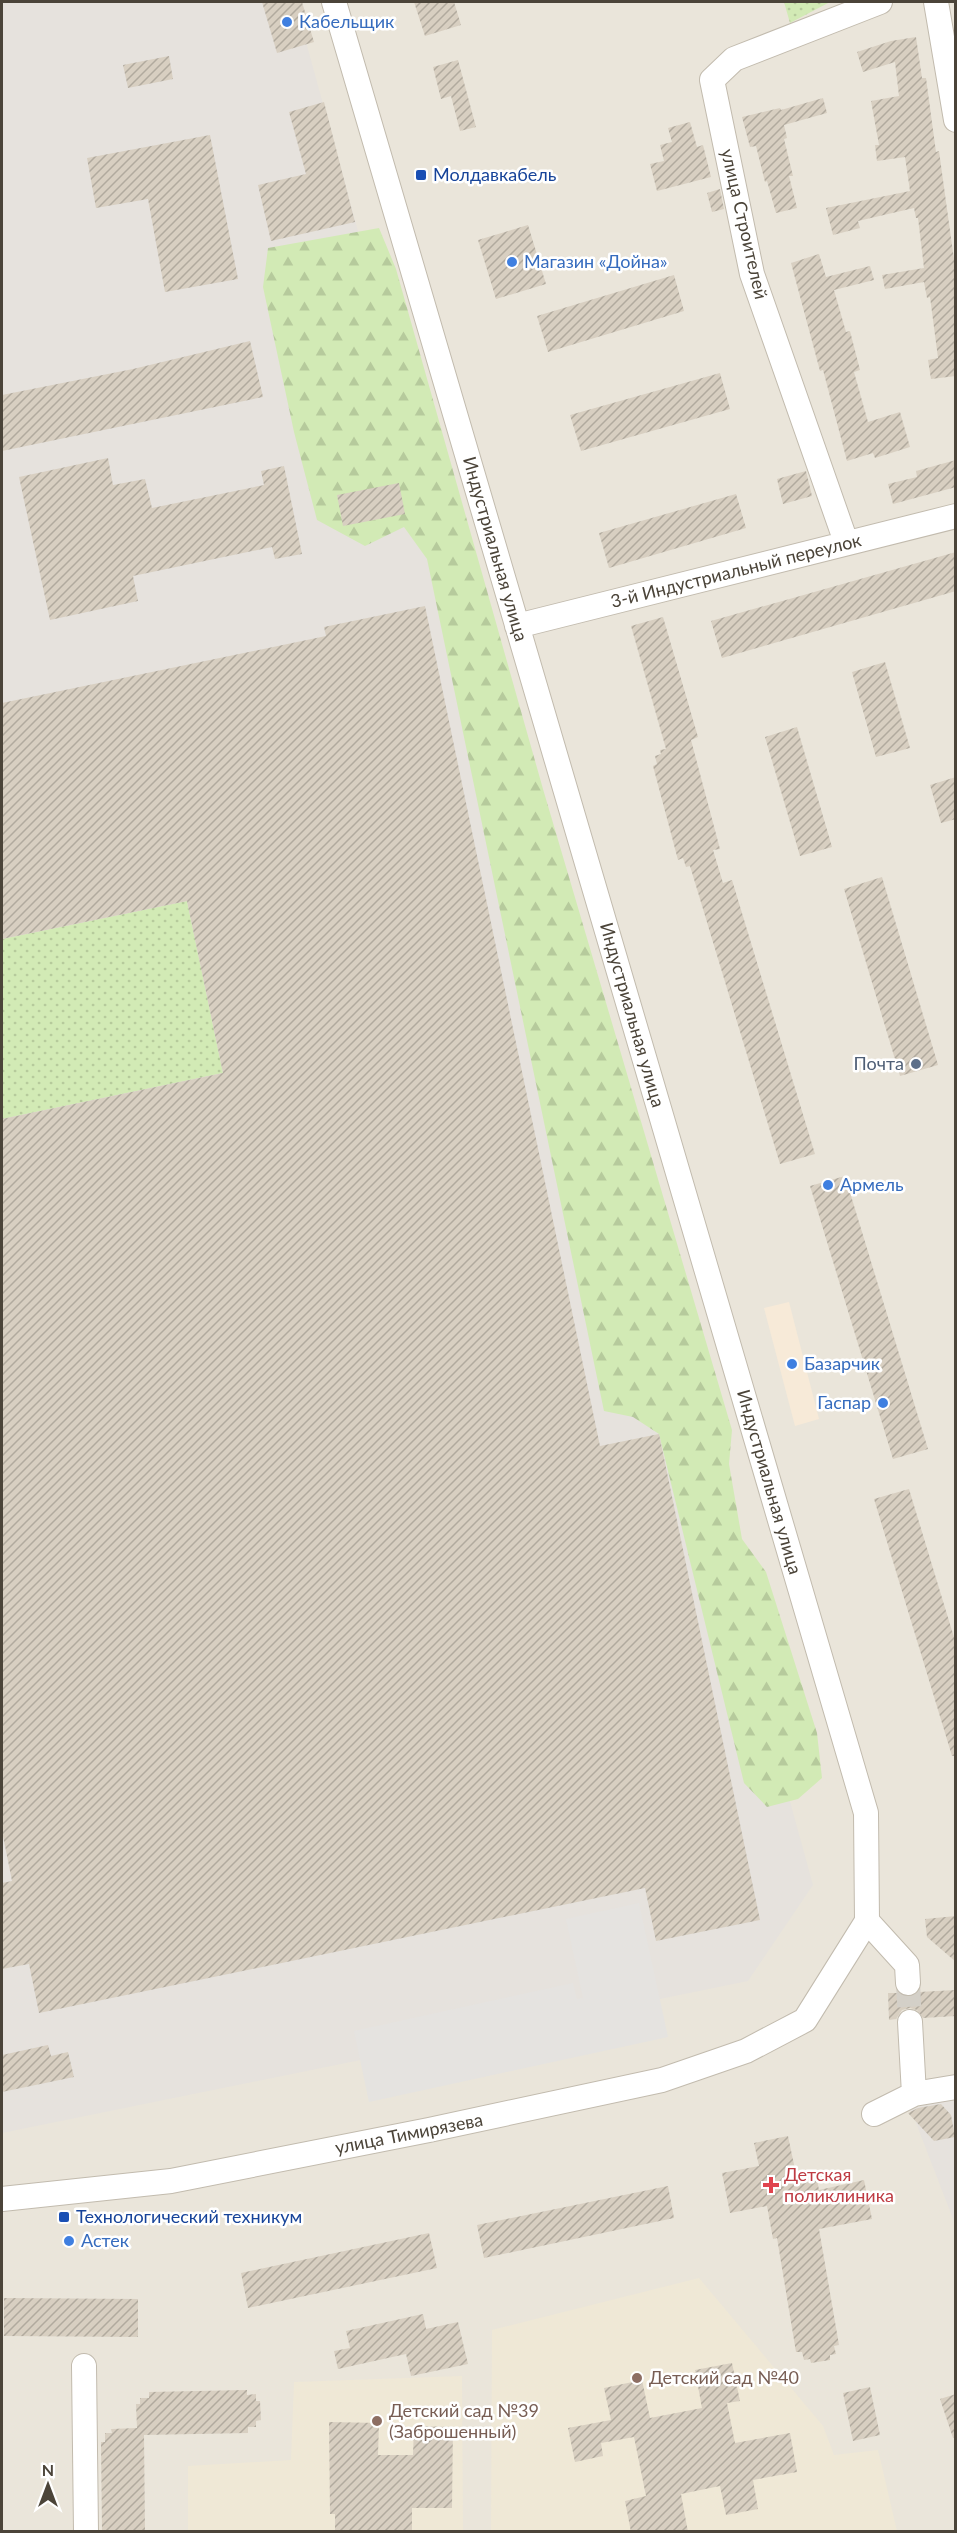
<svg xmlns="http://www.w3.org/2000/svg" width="957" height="2533" font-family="Lato,sans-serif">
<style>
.residential{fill:#eae5da}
.commercial{fill:#f7ead8}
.industrial{fill:#e6e2dd}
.education{fill:#efe8d6}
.forest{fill:url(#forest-firs)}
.park{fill:url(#park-dots)}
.parking{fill:#e5e3e0}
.building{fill:url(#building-hatch)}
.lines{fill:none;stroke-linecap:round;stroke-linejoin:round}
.minor-tunnel{stroke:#d4d0c8;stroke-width:24;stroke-dasharray:24 12;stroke-linecap:butt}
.minor-casing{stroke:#c2bbae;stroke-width:26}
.minor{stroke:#fff;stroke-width:24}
.shop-dot{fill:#3f7fe0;stroke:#fff;stroke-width:2}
.transit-dot{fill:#1a4fb4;stroke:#fff;stroke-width:2}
.service-dot{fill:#5c6f8a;stroke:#fff;stroke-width:2}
.health-dot{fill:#e0444e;stroke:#fff;stroke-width:2}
.education-dot{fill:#8d6e63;stroke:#fff;stroke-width:2}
.labels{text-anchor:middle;stroke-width:5;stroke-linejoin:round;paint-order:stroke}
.shop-label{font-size:18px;fill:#366cbe;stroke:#fff;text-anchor:start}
.transit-label{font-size:18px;fill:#164399;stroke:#fff;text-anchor:start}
.street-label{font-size:18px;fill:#4b4439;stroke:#fff}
.service-label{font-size:18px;fill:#4e5e75;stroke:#fff;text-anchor:end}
.health-label{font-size:18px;fill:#be3a42;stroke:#fff;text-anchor:start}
.education-label{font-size:18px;fill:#785e54;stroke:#fff;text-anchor:start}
</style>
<defs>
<pattern id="forest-firs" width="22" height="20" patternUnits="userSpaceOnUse" patternTransform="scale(1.5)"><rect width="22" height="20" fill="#d2eab5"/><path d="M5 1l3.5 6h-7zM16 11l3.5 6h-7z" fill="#b6ca9c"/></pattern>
<pattern id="park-dots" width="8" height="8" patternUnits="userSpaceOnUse" patternTransform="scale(1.5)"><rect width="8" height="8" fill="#d2eab5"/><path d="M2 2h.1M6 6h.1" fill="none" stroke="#b6ca9c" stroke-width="1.8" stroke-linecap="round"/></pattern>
<pattern id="building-hatch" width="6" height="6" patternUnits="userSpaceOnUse" patternTransform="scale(1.5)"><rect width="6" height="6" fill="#d8cfc1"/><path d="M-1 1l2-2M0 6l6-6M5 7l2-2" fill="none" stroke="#b1aa9e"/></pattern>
</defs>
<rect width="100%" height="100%" fill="#f6f3ec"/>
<path class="residential" d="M2 2H955V2531H2Z"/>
<path class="commercial" d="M789 1302 819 1419 795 1426 764 1308Z"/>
<path class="industrial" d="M2 2H295L813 1885 748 1981 2 2133Z
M955 2088V2224L911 2110Z"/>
<path class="education" d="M699 2278 823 2426 834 2455 878 2450 897 2531 491 2532 492 2330Z
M462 2376 463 2531 188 2532V2466L291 2460 294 2382Z"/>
<path class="forest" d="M379 228 396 269 543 789 732 1430 729 1464 742 1539 766 1572 817 1733 822 1778 798 1799 767 1807 744 1783 659 1434 633 1417 604 1411 427 559 404 527 365 546 317 520 294 432 263 287 268 248Z"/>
<path class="park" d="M784 2H830L790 23Z
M187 901 223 1073 2 1119V939Z"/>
<path class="parking" d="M639 1903 668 2037 369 2102 354 2031 573 1983 577 1999 583 1998 566 1919Z"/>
<path class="building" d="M262 2H302L314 42 277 53Z
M414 2H454L461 25 425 36Z
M916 37 922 78H926L936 152 939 151 956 274V376L931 379 928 360 938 358 930 297 927 298 924 282 885 289 882 275 924 268 918 218H916L914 208 858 221 860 228 833 235 826 208 910 191 905 157 877 161 875 145H879L871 101 899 96 895 62 863 72 857 52 891 41Z
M169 56 173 79 128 88 123 65Z
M458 60 476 127 460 131 451 96 441 99 433 67Z
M823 98 827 113 784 125 787 138 784 139 793 176H789L797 208 776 213 767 181 765 182 756 146 750 147 742 117 780 108 781 110Z
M324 102 355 222 271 241 258 185 306 174 289 112Z
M690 122 697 147 703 145 711 177 657 191 650 164 664 161 660 145 672 142 668 128Z
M210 135 238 279 165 292 148 199 96 208 87 158Z
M720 189 724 209 712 212 707 193Z
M528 225 546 284 496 299 478 240Z
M819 254 826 277 870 266 874 280 834 290 846 332 850 331 860 370 854 372 868 422 900 412 910 447 875 458 873 453 847 461 823 370 820 371 791 263Z
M674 275 684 311 548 352 537 316Z
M250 341 263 397 2 451V395L133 369Z
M720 373 730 409 581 451 570 415Z
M108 458 113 485 145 479 152 508 264 485 261 471 284 466 302 554 275 559 272 547 133 576 138 601 50 620 19 477Z
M956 460V487L893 504 888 484 917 477 916 471Z
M806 471 812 496 783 504 777 479Z
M399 483 405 514 343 526 337 495Z
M736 494 746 528 609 568 599 533Z
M956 552V591L722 658 711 621Z
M425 606 600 1446 659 1434 760 1920 656 1941 645 1888 39 2013 29 1964 2 1969V1883L12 1881 2 1831V1119L223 1073 187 901 2 939V703L326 636 324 627Z
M663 617 698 737 691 740 720 849 713 850 723 883 732 880 815 1154 780 1164 690 866 686 867 683 858 678 860 653 766 657 764 655 756 661 754 660 750 666 749 631 626Z
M885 662 910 748 876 757 852 672Z
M797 727 832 847 800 856 765 737Z
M956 777V819L941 823 930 785Z
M882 877 938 1065 900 1076 844 889Z
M845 1176 928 1449 893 1459 810 1186Z
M909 1489 956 1644V1756H952L874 1499Z
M956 1916V1962L927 1937 925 1919Z
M956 1990V2016L923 2018 917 2010 910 2008 902 2010 896 2019 889 2020 888 1993H898L908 1997 919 1992Z
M48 2045 51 2056 68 2052 74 2077 2 2092V2055Z
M941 2104 951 2115 955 2137 934 2141 908 2113 918 2108Z
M788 2136 796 2174 815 2170 819 2190 864 2180 872 2219 819 2229 839 2345 834 2346 836 2354 830 2355V2360L811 2363 810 2359 804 2360 802 2352H796L777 2238 773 2239 767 2206 730 2213 722 2173 759 2166 754 2143Z
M668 2186 674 2218 484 2258 477 2225Z
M429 2233 437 2268 248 2308 241 2273Z
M4 2298 138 2299V2337L4 2336Z
M423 2314 426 2329 458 2322 468 2364 411 2376 406 2354 338 2369 334 2351 350 2348 346 2331Z
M732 2363 740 2401 727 2403 735 2443 790 2433 797 2472 753 2480 758 2509 726 2515 720 2486 681 2494 688 2532H631L625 2501 646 2496 634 2437 601 2443 603 2456 575 2462 568 2428 611 2420 604 2388 642 2380 650 2418 702 2408 695 2370Z
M870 2387 880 2435 853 2441 843 2393Z
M247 2390V2395L256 2394V2401H260L261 2420 256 2421V2427H248V2433L144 2435 145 2532H102L101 2442H105V2433H112L111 2429 137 2428 136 2404H140V2398H149V2392Z
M956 2394V2438H953L940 2399Z
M329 2422 379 2423 378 2455H413L414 2426 453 2427 452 2508H412V2532H335V2514H330Z"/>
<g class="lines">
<path class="minor-tunnel" d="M908 1983 910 2022"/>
<defs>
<path id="minor" d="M936 2 956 120
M846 542 752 274 712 80 734 59 880 2
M517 626 956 516
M867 1921 907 1965 908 1983
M914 2094 956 2087
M874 2114 914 2094 910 2022
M2 2199 171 2181 429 2130 662 2080 746 2051 805 2020 867 1921 866 1813 334 2
M84 2366 86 2532"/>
</defs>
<use href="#minor" class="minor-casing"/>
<use href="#minor" class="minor"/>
</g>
<g class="shop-dot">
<circle cx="287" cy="22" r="6"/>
<circle cx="512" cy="262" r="6"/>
<circle cx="828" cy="1185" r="6"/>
<circle cx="792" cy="1364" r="6"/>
<circle cx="883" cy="1403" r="6"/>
<circle cx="69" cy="2241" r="6"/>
</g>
<g class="transit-dot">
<rect x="415" y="169" width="12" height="12" rx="3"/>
<rect x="58" y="2211" width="12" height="12" rx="3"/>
</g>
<circle class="service-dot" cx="916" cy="1064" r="6"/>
<path class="health-dot" d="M768 2176h6v6h6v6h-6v6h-6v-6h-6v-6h6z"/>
<g class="education-dot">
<circle cx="637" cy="2378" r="6"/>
<circle cx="377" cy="2421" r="6"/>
</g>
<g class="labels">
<g class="shop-label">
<text x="299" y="28">Кабельщик</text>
<text x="524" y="268">Магазин «Дойна»</text>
<text x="840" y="1191">Армель</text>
<text x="804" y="1370">Базарчик</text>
<text x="871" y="1409" text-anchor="end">Гаспар</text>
<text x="81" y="2247">Астек</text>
</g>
<g class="transit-label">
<text x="433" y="181">Молдавкабель</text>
<text x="76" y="2223">Технологический техникум</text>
</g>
<g class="street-label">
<text transform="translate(744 224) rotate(77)" y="6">улица Строителей</text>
<text transform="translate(495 549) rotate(74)" y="6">Индустриальная улица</text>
<text transform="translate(736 571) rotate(-14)" y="6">3-й Индустриальный переулок</text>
<text transform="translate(632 1015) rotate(74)" y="6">Индустриальная улица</text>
<text transform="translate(769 1482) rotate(74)" y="6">Индустриальная улица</text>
<text transform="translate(409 2134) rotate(-11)" y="6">улица Тимирязева</text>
</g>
<g class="service-label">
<text x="904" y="1070">Почта</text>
</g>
<g class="health-label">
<text x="784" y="2181">Детская<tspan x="784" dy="21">поликлиника</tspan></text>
</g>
<g class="education-label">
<text x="649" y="2384">Детский сад №40</text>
<text x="389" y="2417">Детский сад №39<tspan x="389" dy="21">(Заброшенный)</tspan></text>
</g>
</g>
<rect width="957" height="2533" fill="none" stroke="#4b4439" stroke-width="6"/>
<g transform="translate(48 2485)" stroke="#ffffff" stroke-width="4.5" paint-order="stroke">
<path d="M0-4.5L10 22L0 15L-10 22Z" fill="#4b4439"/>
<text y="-9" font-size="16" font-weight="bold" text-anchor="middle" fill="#4b4439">N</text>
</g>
</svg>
